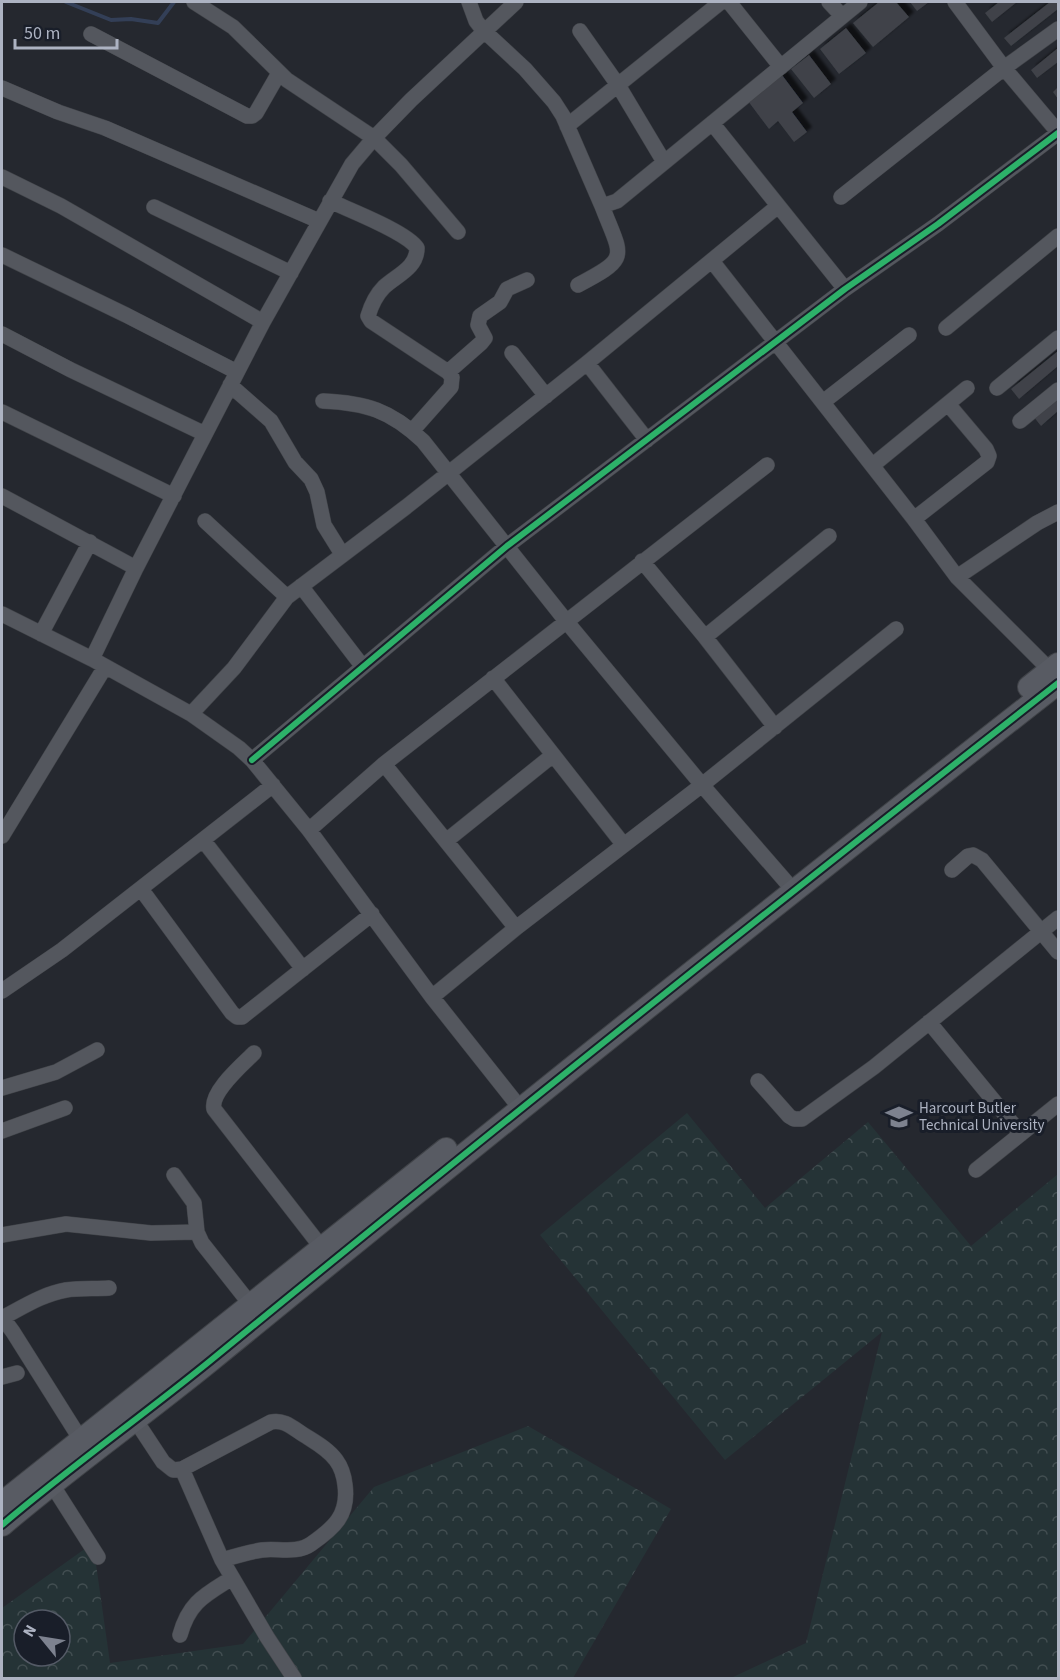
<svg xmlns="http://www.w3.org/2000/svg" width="1060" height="1680" font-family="'Source Sans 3',sans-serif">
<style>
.forest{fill:url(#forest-crowns);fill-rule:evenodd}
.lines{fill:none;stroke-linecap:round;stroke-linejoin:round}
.stream{stroke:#333f57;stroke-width:4}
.building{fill:#3f4248;filter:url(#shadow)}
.street-casing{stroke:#404348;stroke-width:16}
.secondary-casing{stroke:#404348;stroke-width:24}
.street{stroke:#54575e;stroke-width:15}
.secondary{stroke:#585b63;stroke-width:22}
.cycleway-casing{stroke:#191e29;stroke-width:10}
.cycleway{stroke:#2db169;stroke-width:6}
.labels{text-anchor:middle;stroke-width:6;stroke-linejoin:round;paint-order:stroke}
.poi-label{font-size:15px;fill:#adb3c2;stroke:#191e29;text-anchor:start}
</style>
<defs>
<pattern id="forest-crowns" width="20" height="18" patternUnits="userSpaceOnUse" patternTransform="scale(1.5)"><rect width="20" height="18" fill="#253336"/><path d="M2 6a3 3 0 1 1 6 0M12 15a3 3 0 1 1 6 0" fill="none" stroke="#424e51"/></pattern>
<filter id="shadow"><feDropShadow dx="5" dy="-5" stdDeviation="1.5" flood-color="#0009"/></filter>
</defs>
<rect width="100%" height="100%" fill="#25282f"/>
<path class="forest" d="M687 1113 765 1208 868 1122 971 1246 1058 1174V1678H731L806 1643 882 1332 725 1460 540 1235Z
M528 1426 671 1509 573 1678H2V1608L93 1543 110 1663 243 1644 374 1487ZM24 1620H60V1656H24Z"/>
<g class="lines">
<path class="stream" d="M66 2 111 20 131 19 158 23 174 2"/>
</g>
<path class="building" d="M879 2H896L909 17 873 47 853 23Z
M910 2H929L917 11Z
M999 2H1017L992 22 985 13Z
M1050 2H1058V9L1011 46 1004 38Z
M846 28 866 53 839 74 820 49Z
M1058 48V62L1037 78 1031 70Z
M809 55 831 84 814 98 791 69Z
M782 75 803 103 792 112 807 132 794 142 778 121 769 129 748 101Z
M1058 87V99L1053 92Z
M1058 351V366L1019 399 1011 389Z
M1058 395V411L1041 426 1033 416Z"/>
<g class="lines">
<defs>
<path id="street" d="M194 2 233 27 287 80 374 138 401 165 458 232
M469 2 476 21 483 30 525 69 554 102 563 116 602 206 617 201 860 2
M729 2 781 67
M829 2 842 16
M955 2 1004 68 1058 132
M580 31 618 85 664 162
M91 34 247 116H252L256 113 279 73
M2 88 58 112 105 128 319 221
M712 123 845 289
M567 126 721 2
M2 177 61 206 263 322
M841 197 1004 68 1058 29
M330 201C349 210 407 232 417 248 417 268 397 275 384 287 377 294 371 306 368 316L371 321 448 372 452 377 451 387 412 431
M154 207 291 273
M2 255 126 315 237 372
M712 261 914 519 957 577 1056 676
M578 285C631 257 622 258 602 206
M946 328 1058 236
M2 334 71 370 205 434
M512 353 546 396
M587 363 647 440
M448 372 481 343 485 338 478 325 480 316 500 302 507 289 527 280
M230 385 271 421 295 462 311 479 317 492 324 525 342 554
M997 388 1058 338
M323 401C366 403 390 410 423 441L566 621 702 785 794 891
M823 402 909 335
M2 412 174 496
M1020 421 1058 390
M873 465 967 388
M2 496 136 568
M914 519 987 462 989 456 986 449 948 404
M205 521 287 597
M642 561 705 637 775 727
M957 577 1037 523 1058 512
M301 586 363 667
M2 614 92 659 191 714 239 748 252 760 309 830 432 997 520 1108
M41 634 90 542
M705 637 829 536
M92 659 136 568 263 322 352 164 374 138 411 100 516 2
M493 678 623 844
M191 714 234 668 287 597 406 507 587 363 778 206
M252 760 507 546 845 289 938 224 1058 133
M384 764 516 928
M309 830 384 764 767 465
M2 836 105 667
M203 840 303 969
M446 841 553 755
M952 870 968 856 973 855 982 860 1058 952
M141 889 232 1013 237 1017H242L372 914
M2 991 62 950 273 785
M432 997 516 928 702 785 896 629
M929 1022 1021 1134
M254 1053C242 1065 210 1092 214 1109L322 1248
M758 1081 789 1116 794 1119H802L874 1067 1058 918
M2 1088 56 1072 97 1050
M2 1131 65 1108
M976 1170 1058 1104
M174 1175 194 1203 197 1232 202 1243 251 1305
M2 1235 66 1224 151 1233 197 1232
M2 1317 13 1332 81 1440
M2 1318C23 1307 43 1294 66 1290 80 1288 95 1289 109 1288
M2 1377 17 1373
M130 1412 163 1462 173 1470 182 1469 271 1422C284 1419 293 1428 304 1435 315 1442 328 1449 336 1460 342 1468 344 1476 345 1485 349 1515 334 1528 311 1544 297 1554 278 1548 262 1550 248 1552 235 1556 222 1560
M182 1469 222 1560 267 1637 294 1678
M51 1483 98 1557
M180 1635C189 1602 205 1595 232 1578"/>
<path id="secondary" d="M1029 687 1058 664
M2 1503 446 1149
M2 1525C69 1468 141 1417 210 1361 490 1132 773 906 1058 683"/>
</defs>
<use href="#street" class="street-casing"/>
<use href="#secondary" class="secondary-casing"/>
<use href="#street" class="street"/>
<use href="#secondary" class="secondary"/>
<defs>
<path id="cycleway" d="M252 760 507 546 845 289 938 224 1058 133
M2 1525C69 1468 141 1417 210 1361 490 1132 773 906 1058 683"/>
</defs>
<use href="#cycleway" class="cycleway-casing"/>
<use href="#cycleway" class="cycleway"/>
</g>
<defs>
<symbol id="university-bare" viewBox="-9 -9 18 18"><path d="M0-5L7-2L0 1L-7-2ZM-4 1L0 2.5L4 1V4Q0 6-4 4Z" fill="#7d828f" stroke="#191e29" stroke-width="2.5" paint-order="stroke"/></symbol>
</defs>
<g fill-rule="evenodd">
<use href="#university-bare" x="880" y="1098" width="38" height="38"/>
</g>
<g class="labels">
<g class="poi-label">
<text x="919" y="1113">Harcourt Butler<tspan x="919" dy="17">Technical University</tspan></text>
</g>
</g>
<rect width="1060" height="1680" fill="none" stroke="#adb3c2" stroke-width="6"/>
<g transform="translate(42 1638) rotate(300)"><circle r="28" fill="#191e29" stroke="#545a66" stroke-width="1.5"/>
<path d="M0-4.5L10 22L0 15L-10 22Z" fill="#7d828f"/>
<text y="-9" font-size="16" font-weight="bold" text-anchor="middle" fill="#adb3c2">N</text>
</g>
<path d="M15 39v9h102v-9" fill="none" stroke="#adb3c2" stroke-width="3"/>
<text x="24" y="39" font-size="18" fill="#adb3c2" stroke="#191e29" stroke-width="4.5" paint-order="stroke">50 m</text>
</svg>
